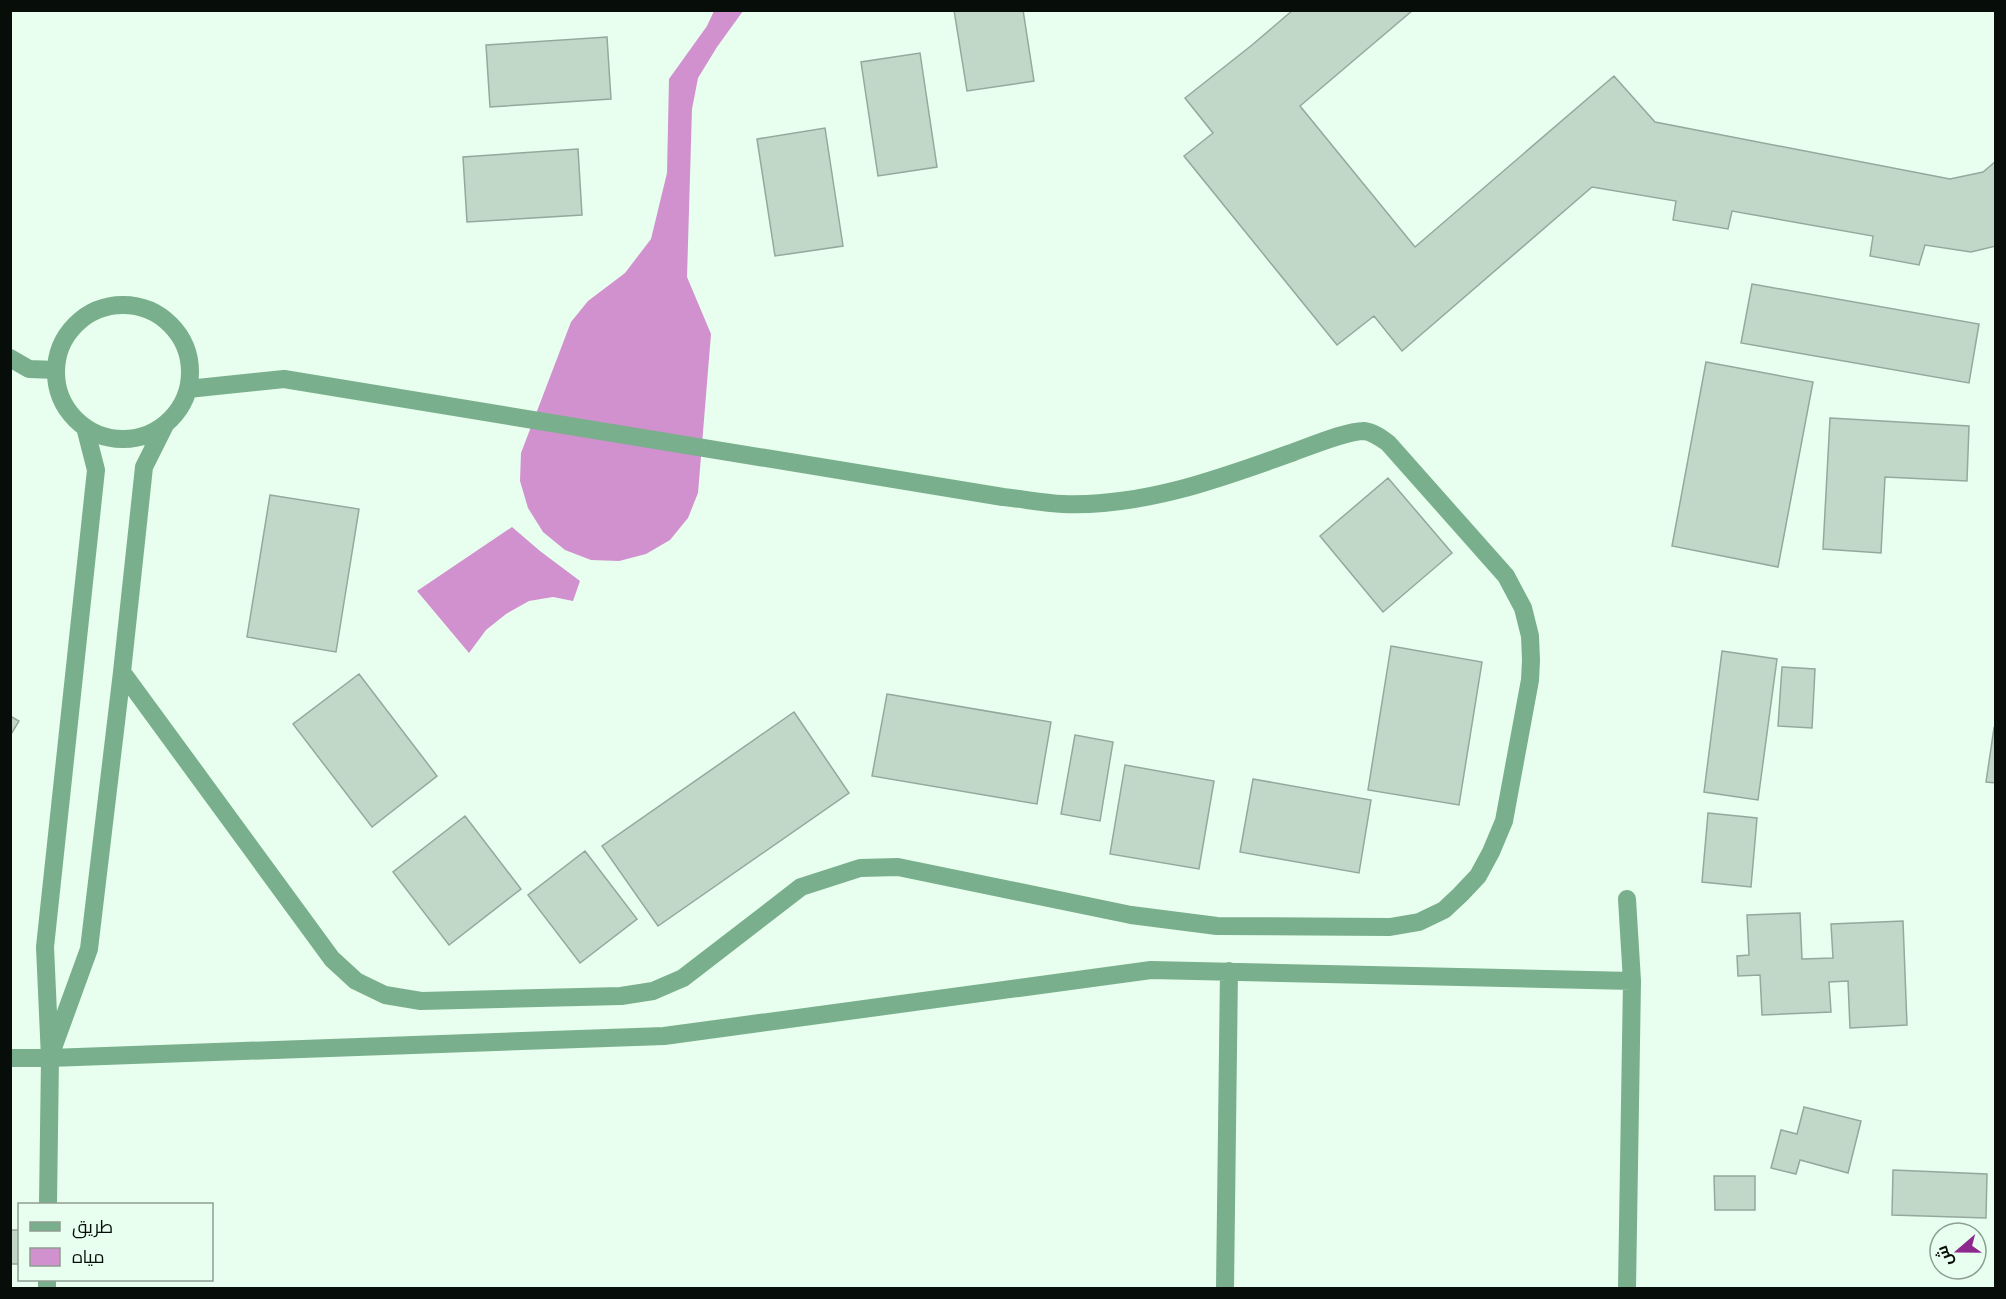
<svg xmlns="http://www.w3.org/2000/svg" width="2006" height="1299" font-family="Georgia,Cairo,serif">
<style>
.water{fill:#d191ce}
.building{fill:#c1d7c8;stroke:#94a99b;stroke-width:1.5}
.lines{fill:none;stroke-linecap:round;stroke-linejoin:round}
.minor{stroke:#79af8c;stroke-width:18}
</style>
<rect width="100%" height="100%" fill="#e8feee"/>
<path class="water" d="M714 11H743L717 47 698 78 692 109 687 277 711 334 698 493 688 518 670 540 646 554 619 561 591 560 565 550 543 532 528 508 520 481 521 453 571 322 588 301 625 273 651 239 667 173 669 79 707 26Z
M512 527 540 551 580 581 573 601 553 597 529 601 506 614 486 630 469 653 417 591Z"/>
<path class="building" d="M954 10H1023L1034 81 967 91Z
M1293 10H1413L1300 106 1415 247 1614 76 1655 122 1950 179 1983 172 1996 161V246L1971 252 1925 245 1919 265 1870 256 1873 236 1732 211 1728 229 1673 220 1676 201 1592 187 1402 351 1374 316 1337 345 1184 156 1213 133 1185 98 1252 45Z
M607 37 611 99 490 107 486 45Z
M920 53 937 167 878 176 861 62Z
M825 128 843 246 775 256 757 139Z
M578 149 582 215 467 222 463 157Z
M1752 284 1979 324 1969 383 1741 343Z
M1706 362 1813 382 1778 567 1672 546Z
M1830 418 1969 426 1967 481 1885 477 1881 553 1823 549Z
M1388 478 1452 553 1383 612 1320 536Z
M270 495 359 509 336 652 247 637Z
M1391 646 1482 662 1459 805 1368 790Z
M1722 651 1777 659 1758 800 1704 792Z
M1782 667 1815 669 1812 728 1778 726Z
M359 674 437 776 372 827 293 724Z
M887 694 1051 722 1037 804 872 776Z
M794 712 849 793 658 926 602 846Z
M10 716 19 721 10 736Z
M1994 728 1996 729V783L1986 782Z
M1075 735 1113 742 1100 821 1061 814Z
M1125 765 1214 781 1199 869 1110 854Z
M1253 779 1371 800 1359 873 1240 852Z
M1708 813 1757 818 1751 887 1702 882Z
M465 816 521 889 449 945 393 872Z
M585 851 637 919 580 963 528 895Z
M1800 913 1802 959 1833 958 1831 924 1903 921 1907 1025 1850 1028 1848 981 1829 982 1831 1012 1762 1015 1760 975 1738 976 1737 956 1749 955 1747 915Z
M1804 1107 1861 1121 1848 1173 1800 1160 1796 1174 1771 1168 1781 1130 1797 1134Z
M1893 1170 1987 1174 1986 1218 1892 1215Z
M1714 1176H1755V1210H1715Z
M10 1230H20V1264H10Z"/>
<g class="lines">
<path class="minor" d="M56 372a67 67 0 1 1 134 0a67 67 0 1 1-134 0Z
M10 358 29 369 56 370
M122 672 332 959 356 981 385 995 421 1001 621 996 653 991 683 978 801 887 860 868 898 867 1131 915 1217 926 1390 927 1419 922 1444 910 1460 895 1478 876 1491 852 1504 821 1530 680 1531 660 1530 636 1523 608 1506 576 1388 443C1381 438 1373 432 1364 431 1346 431 1311 446 1294 452 1219 479 1143 507 1063 504 1043 503 1023 499 1003 497L284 379 188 389
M1627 899 1632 981 1627 1288
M53 1048 89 949 122 672 144 467 165 425
M10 1058H50L664 1036 1151 970 1632 981
M48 1204 50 1058 45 947 96 470 85 427
M47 1288V1280
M1225 1288 1229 971"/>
</g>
<rect width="2006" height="1299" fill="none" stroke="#070e09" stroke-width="24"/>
<rect x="18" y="1203" width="195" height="78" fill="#e8feee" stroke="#8e9e92" stroke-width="1.5"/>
<rect x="30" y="1222" width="30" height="9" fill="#79af8c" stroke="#8e9e92" stroke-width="1.5"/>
<text x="72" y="1233" font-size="18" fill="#070e09">طريق</text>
<rect x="30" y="1248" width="30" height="18" fill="#d191ce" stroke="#8e9e92" stroke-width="1.5"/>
<text x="72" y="1263" font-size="18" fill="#070e09">مياه</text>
<g transform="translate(1958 1251) rotate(250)"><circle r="28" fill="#e8feee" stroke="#8e9e92" stroke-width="1.5"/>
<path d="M0-4.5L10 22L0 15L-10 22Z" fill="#8e288e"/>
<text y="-9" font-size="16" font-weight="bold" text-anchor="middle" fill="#070e09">ش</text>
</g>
</svg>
